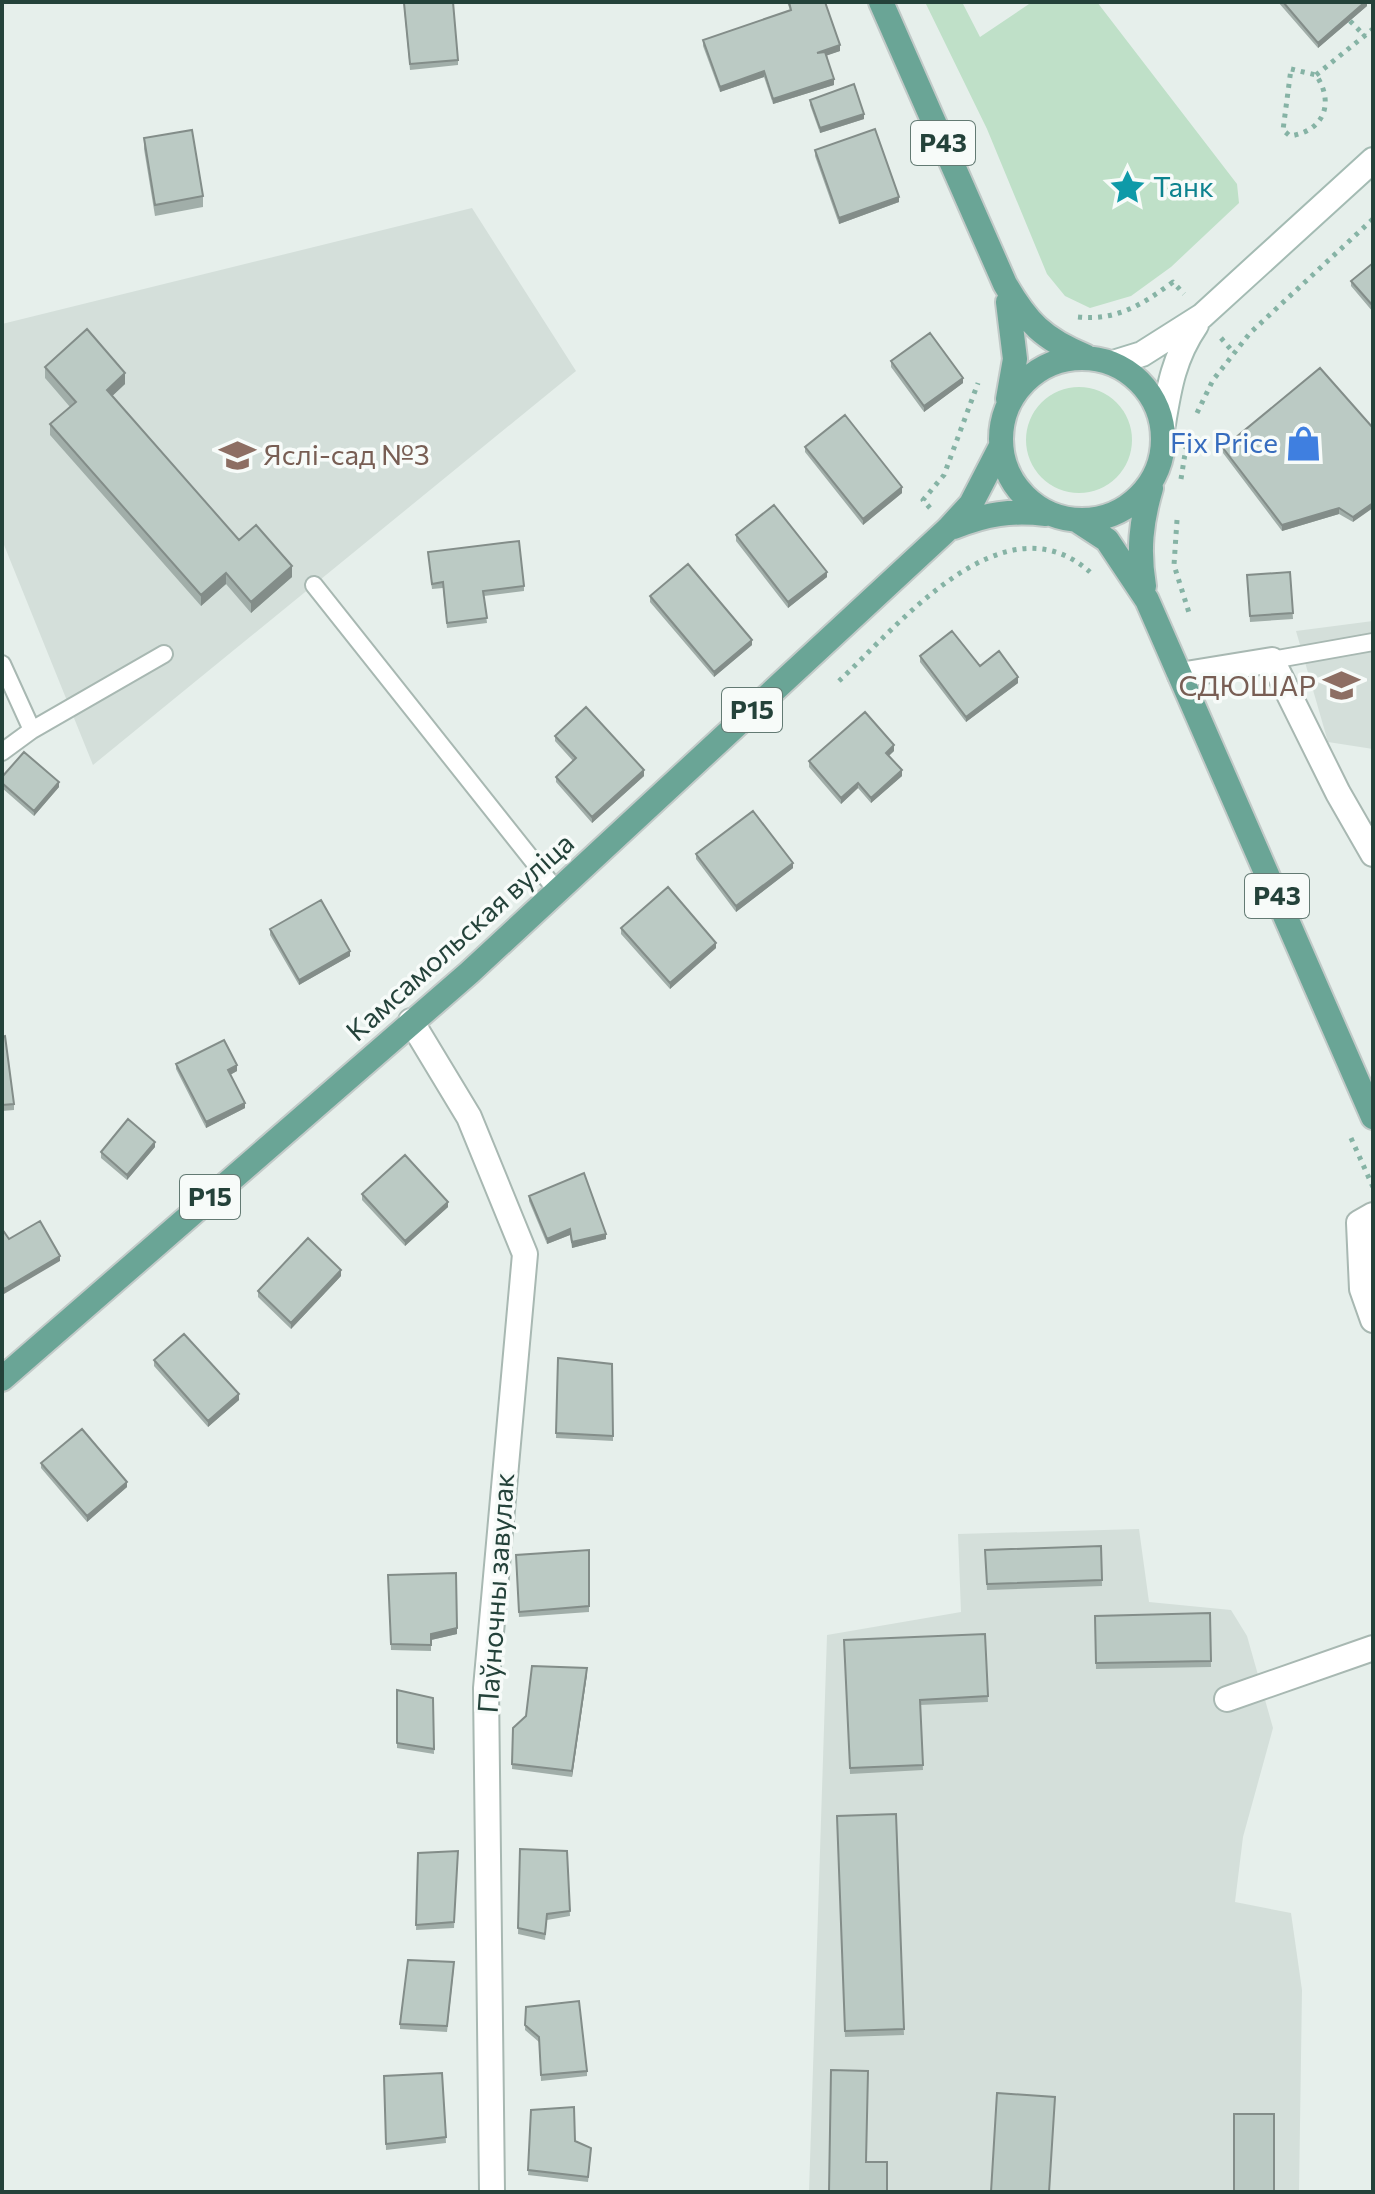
<svg xmlns="http://www.w3.org/2000/svg" width="1375" height="2194" font-family="Commissioner,sans-serif">
<style>
.built{fill:#d4dfda}
.green{fill:#bfe0c8}
.lines{fill:none;stroke-linecap:round;stroke-linejoin:round}
.lane-casing{stroke:#a8b8b2;stroke-width:20}
.street-casing{stroke:#a8b8b2;stroke-width:28}
.secondary-casing{stroke:#a4bbb3;stroke-width:28}
.primary-casing{stroke:#c2cac8;stroke-width:28}
.path{stroke:#86b3a5;stroke-width:5;stroke-dasharray:4 6;stroke-linecap:butt}
.lane{stroke:#fff;stroke-width:16}
.street{stroke:#fff;stroke-width:24}
.secondary{stroke:#fff;stroke-width:24}
.primary{stroke:#6aa596;stroke-width:24}
.wall{fill:#a1aea9}
.shaded-wall{fill:#838d89}
.building{fill:#bbcac4;stroke:#838d89;stroke-width:2}
.labels{text-anchor:middle;stroke-width:7;stroke-linejoin:round;paint-order:stroke}
.shield{fill:#f7fbf9;stroke:#637a73;stroke-width:2}
.shield-label{font-size:26px;font-weight:bold;fill:#24423a}
.culture-label{font-size:28px;fill:#0d838f;stroke:#f7fbf9;text-anchor:start}
.shop-label{font-size:28px;fill:#366cbe;stroke:#f7fbf9;text-anchor:end}
.education-label{font-size:28px;fill:#785e54;stroke:#f7fbf9;text-anchor:start}
.street-label{font-size:28px;fill:#24423a;stroke:#f7fbf9}
</style>
<rect width="100%" height="100%" fill="#e6efeb"/>
<path class="built" d="M472 208 576 371 93 765 2 540V324Z
M1373 621V749L1328 742 1296 631Z
M1139 1529 1149 1602 1231 1610 1247 1636 1273 1728 1243 1837 1235 1902 1291 1913 1302 1990 1299 2192H809L827 1635 961 1612 958 1534Z"/>
<path class="green" d="M925 2H962L980 37 1032 2H1097L1237 184 1239 203 1171 267 1131 296 1090 308 1065 296 1047 274 987 129Z
M1026 440a53 53 0 1 1 106 0a53 53 0 1 1-106 0Z"/>
<g class="lines">
<defs>
<path id="lane" d="M314 585 557 891
M1272 660 1373 642
M2 664 32 730
M2 752 32 730 164 654"/>
<path id="street" d="M1180 675 1272 660 1338 793 1373 854
M411 1021 469 1117 525 1254 486 1688 492 2192
M1373 1215 1359 1223 1362 1289 1373 1320
M1227 1699 1373 1648"/>
<path id="secondary" d="M1113 363 1142 354 1202 316 1373 160
M1163 424C1169 387 1174 357 1196 325"/>
<path id="primary" d="M881 2 1005 284C1027 322 1043 339 1085 356
M1001 439a81 81 0 1 1 162 0a81 81 0 1 1-162 0Z
M1008 399 1015 359 1008 302
M1078 521 1107 540 1147 600 1373 1117
M954 527C986 514 1011 510 1046 514
M1144 586C1138 551 1141 522 1151 488
M2 1379 469 973 948 529 971 504 1000 448"/>
</defs>
<use href="#lane" class="lane-casing"/>
<use href="#street" class="street-casing"/>
<use href="#secondary" class="secondary-casing"/>
<use href="#primary" class="primary-casing"/>
<path class="path" d="M1350 21 1365 36
M1291 69 1316 75C1335 103 1324 131 1290 136L1283 130Z
M1316 75 1373 29
M1078 317C1117 321 1143 304 1173 282L1184 294
M1221 338 1234 353
M1197 413 1213 380 1250 333 1373 219
M1181 479 1187 441
M930 508 923 500 944 475 978 383
M1177 520 1174 565 1190 616
M839 681C898 626 1003 495 1090 572
M1351 1138 1373 1187"/>
<use href="#lane" class="lane"/>
<use href="#street" class="street"/>
<use href="#secondary" class="secondary"/>
<use href="#primary" class="primary"/>
</g>
<path class="wall" d="M787 2H830L825 4 840 51 827 55 834 85 773 104 764 77 720 92 703 46V40L790 10Z
M1278 2H1367V6L1318 48Z
M404 8 458 60V65L410 70Z
M810 100 864 119 820 133 810 105Z
M144 138 203 196V207L155 216 144 149Z
M815 150 899 202 839 224 815 156Z
M1373 263V312L1351 286V281Z
M891 361 963 383 924 412 891 367Z
M45 367 125 384 112 396 239 540 292 577 251 613 226 584 201 606 50 435V424L70 407 45 378Z
M1373 428 1353 522 1339 514 1282 531 1223 453V448Z
M805 447 902 493 863 525 805 452Z
M736 535 827 577 788 608 736 541Z
M428 552 524 586V591L484 596 487 623 447 628 443 588 432 589Z
M1290 572 1293 619 1250 622 1247 575Z
M650 596 752 645 714 677 650 602Z
M920 656 980 666 1018 683 966 722 920 662Z
M555 736 644 776 592 823 556 782V777L573 761 555 741Z
M894 751 889 756 902 776 871 803 858 788 841 804 809 767V761Z
M2 777 59 787 34 816 2 788Z
M696 854 793 868 736 912 696 859Z
M621 928 716 948 670 989 621 934Z
M270 929 350 956 299 985 270 935Z
M2 1037 14 1104V1110L2 1111Z
M176 1064 237 1071 230 1075 245 1108 206 1128 176 1069Z
M155 1147 127 1180 101 1158V1152Z
M362 1194 448 1207 405 1246 362 1200Z
M529 1196 606 1239 572 1248 570 1235 547 1244 529 1201Z
M341 1276 291 1329 258 1297V1291Z
M558 1358 613 1436V1441L556 1438Z
M154 1360 239 1400 208 1427 154 1366Z
M41 1463 127 1487 87 1522 41 1468Z
M1101 1546 1102 1586 987 1590 985 1550Z
M589 1550V1612L519 1617 516 1555Z
M388 1575 457 1634 431 1640V1651L391 1650Z
M1210 1613 1211 1667 1096 1669 1095 1616Z
M985 1634 988 1702 920 1705 923 1770 850 1774 844 1640Z
M587 1674 572 1777 512 1769 513 1728Z
M397 1690 433 1698 434 1754 397 1748Z
M896 1814 904 2035 845 2037 837 1816Z
M520 1849 567 1851 570 1916 547 1920 545 1940 518 1934Z
M458 1851 454 1928 416 1930 418 1853Z
M454 1968 447 2032 400 2029V2024Z
M526 2007 587 2071V2076L541 2081 539 2042 525 2030Z
M442 2073 446 2143 386 2150 384 2076Z
M531 2110 575 2141 591 2153 588 2182 528 2175Z"/>
<path class="shaded-wall" d="M1365 2H1367V6L1318 48V43Z
M840 45V51L817 59V53Z
M764 71V77L720 92V87Z
M834 79V85L773 104V99Z
M864 114V119L820 133V128Z
M899 197V202L839 224V218Z
M125 373V384L107 401V390Z
M963 378V383L924 412V406Z
M902 487V493L863 525V519Z
M1373 503V508L1353 522V517Z
M1339 508V514L1282 531V525Z
M292 566V577L251 613V602Z
M827 572V577L788 608V602Z
M226 573V584L201 606V595Z
M752 640V645L714 677V672Z
M1018 677V683L966 722V717Z
M894 745V751L886 758V753Z
M644 770V776L592 823V817Z
M902 770V776L871 803V798Z
M59 782V787L34 816V811Z
M858 783V788L841 804V798Z
M793 863V868L736 912V906Z
M716 943V948L670 989V983Z
M350 951V956L299 985V980Z
M237 1065V1071L228 1076V1070Z
M245 1103V1108L206 1128V1122Z
M155 1142V1147L127 1180V1175Z
M448 1202V1207L405 1246V1241Z
M570 1229V1235L547 1244V1239Z
M606 1234V1239L572 1248V1242Z
M60 1256V1261L4 1294V1289Z
M341 1270V1276L291 1329V1323Z
M239 1394V1400L208 1427V1421Z
M127 1482V1487L87 1522V1516Z
M457 1628V1634L431 1640V1634Z
M587 1668V1674L572 1777V1771Z"/>
<path class="building" d="M411 2H453L458 60 410 64 404 3Z
M789 2H825L840 45 817 53 825 52 834 79 773 99 764 71 720 87 703 40 791 10Z
M1283 2H1365L1318 43Z
M854 84 864 114 820 128 810 100Z
M875 129 899 197 839 218 815 150Z
M192 130 203 196 155 205 144 138Z
M1373 263V306L1351 281Z
M87 329 125 373 107 390 239 540 256 525 292 566 251 602 226 573 201 595 50 424 76 402 45 367Z
M930 333 963 378 924 406 891 361Z
M1320 368 1373 428V503L1353 517 1339 508 1282 525 1223 448Z
M845 415 902 487 863 519 805 447Z
M774 505 827 572 788 602 736 535Z
M519 541 524 586 483 591 487 618 447 623 443 582 432 584 428 552Z
M688 564 752 640 714 672 650 596Z
M1290 572 1293 613 1250 616 1247 575Z
M952 631 980 666 999 651 1018 677 966 717 920 656Z
M586 707 644 770 592 817 556 777 576 758 555 736Z
M865 712 894 745 886 753 902 770 871 798 858 783 841 798 809 761Z
M24 752 59 782 34 811 2 783V777Z
M753 811 793 863 736 906 696 854Z
M668 887 716 943 670 983 621 928Z
M321 900 350 951 299 980 270 929Z
M5 1036 14 1104 2 1105V1037Z
M224 1040 237 1065 228 1070 245 1103 206 1122 176 1064Z
M128 1119 155 1142 127 1175 101 1152Z
M405 1155 448 1202 405 1241 362 1194Z
M584 1173 606 1234 572 1242 570 1229 547 1239 529 1196Z
M40 1221 60 1256 4 1289 2 1285V1229L9 1239Z
M308 1238 341 1270 291 1323 258 1291Z
M184 1334 239 1394 208 1421 154 1360Z
M558 1358 612 1364 613 1436 556 1433Z
M82 1429 127 1482 87 1516 41 1463Z
M1101 1546 1102 1580 987 1584 985 1550Z
M589 1550V1606L519 1612 516 1555Z
M456 1573 457 1628 431 1634V1645L391 1644 388 1575Z
M1210 1613 1211 1661 1096 1663 1095 1616Z
M985 1634 988 1696 920 1700 923 1765 850 1768 844 1640Z
M532 1666 587 1668 572 1771 512 1764 513 1728 526 1716Z
M397 1690 433 1698 434 1749 397 1743Z
M896 1814 904 2029 845 2031 837 1816Z
M520 1849 567 1851 570 1911 547 1914 545 1934 518 1928Z
M458 1851 454 1922 416 1925 418 1853Z
M408 1960 454 1962 447 2026 400 2024Z
M579 2001 587 2071 541 2075 539 2037 525 2025 526 2007Z
M831 2070 868 2071 866 2162H887V2192H829Z
M442 2073 446 2137 386 2144 384 2076Z
M997 2093 1055 2097 1049 2192H991Z
M574 2107 575 2141 591 2148 588 2177 528 2170 531 2110Z
M1234 2114H1274V2192H1234Z"/>
<defs>
<symbol id="sight-bare" viewBox="-9 -9 18 18"><path d="M0-6L1.8-2.2L6-1.7L2.9 1.2L3.7 5.4L0 3.3L-3.7 5.4L-2.9 1.2L-6-1.7L-1.8-2.2Z" fill="#0f9aa8" stroke="#f7fbf9" stroke-width="2.5" paint-order="stroke"/></symbol>
<symbol id="shop-bare" viewBox="-9 -9 18 18"><path d="M-5-2.5h2.3a2.7 3.5 0 0 1 5.4 0H5L5.5 6h-11ZM-1.5-2.5h3a1.5 2.3 0 0 0-3 0Z" fill="#3f7fe0" stroke="#f7fbf9" stroke-width="2.5" paint-order="stroke"/></symbol>
<symbol id="school-bare" viewBox="-9 -9 18 18"><path d="M0-5L7-2L0 1L-7-2ZM-4 1L0 2.5L4 1V4Q0 6-4 4Z" fill="#8d6e63" stroke="#f7fbf9" stroke-width="2.5" paint-order="stroke"/></symbol>
</defs>
<g fill-rule="evenodd">
<use href="#sight-bare" x="1102" y="162" width="51" height="51"/>
<use href="#shop-bare" x="1278" y="418" width="51" height="51"/>
<use href="#school-bare" x="212" y="430" width="51" height="51"/>
<use href="#school-bare" x="1316" y="660" width="51" height="51"/>
</g>
<g class="labels">
<g class="shield">
<rect x="911" y="121" width="64" height="44" rx="6"/>
<rect x="722" y="688" width="60" height="44" rx="6"/>
<rect x="1245" y="874" width="64" height="44" rx="6"/>
<rect x="180" y="1175" width="60" height="44" rx="6"/>
</g>
<g class="shield-label">
<text x="943" y="152">Р43</text>
<text x="752" y="719">Р15</text>
<text x="1277" y="905">Р43</text>
<text x="210" y="1206">Р15</text>
</g>
<g class="culture-label">
<text x="1153" y="197">Танк</text>
</g>
<g class="shop-label">
<text x="1278" y="453">Fix Price</text>
</g>
<g class="education-label">
<text x="263" y="465">Яслі-сад №3</text>
<text x="1316" y="696" text-anchor="end">СДЮШАР</text>
</g>
<g class="street-label">
<text transform="translate(460 937) rotate(-42)" y="10">Камсамольская вуліца</text>
<text transform="translate(496 1593) rotate(-86)" y="10">Паўночны завулак</text>
</g>
</g>
<rect width="1375" height="2194" fill="none" stroke="#24423a" stroke-width="8"/>
</svg>
